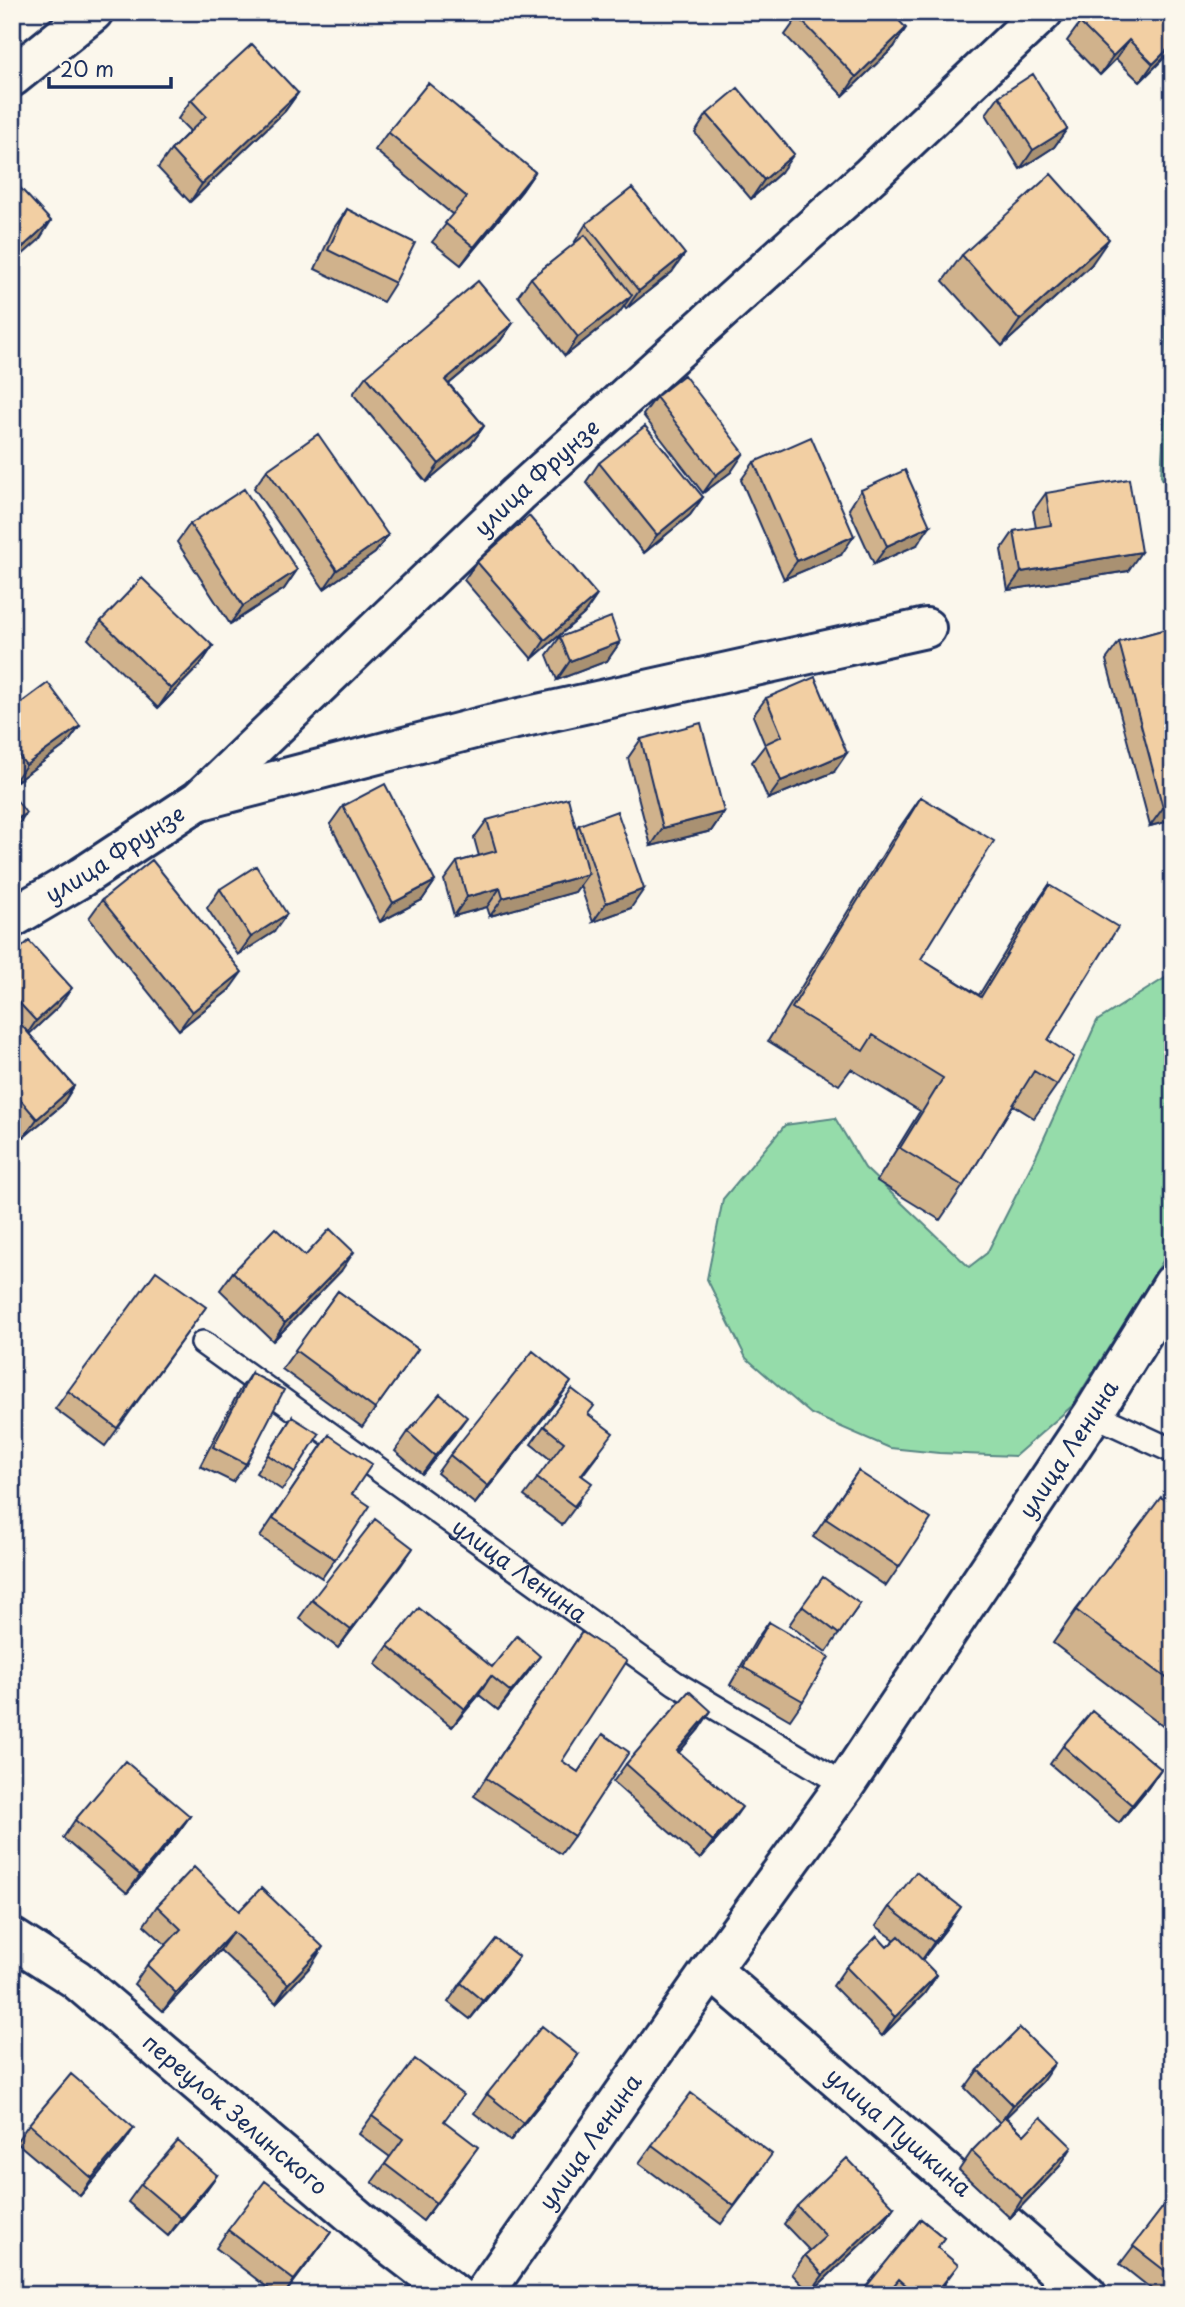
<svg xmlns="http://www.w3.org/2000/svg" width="1185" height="2307" font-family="'Playpen Sans',sans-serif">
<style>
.green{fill:#95dcaa;stroke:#588684;stroke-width:2}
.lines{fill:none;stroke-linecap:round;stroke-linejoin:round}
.lane-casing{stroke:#1b2f5e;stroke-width:28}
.street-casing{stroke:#1b2f5e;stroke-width:44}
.secondary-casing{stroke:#1b2f5e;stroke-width:44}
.lane{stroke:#fbf7ec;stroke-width:23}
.street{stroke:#fbf7ec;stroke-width:38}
.secondary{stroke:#fbf7ec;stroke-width:38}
.wall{fill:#d0b28c;stroke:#1b2f5e;stroke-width:2}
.shaded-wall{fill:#a99172;stroke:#1b2f5e;stroke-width:2}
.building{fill:#f2cfa3;stroke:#1b2f5e;stroke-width:2}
.labels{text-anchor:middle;stroke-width:7;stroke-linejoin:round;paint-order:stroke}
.street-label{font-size:23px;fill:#1b2f5e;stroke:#fbf7ec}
</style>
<rect width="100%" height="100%" fill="#fbf7ec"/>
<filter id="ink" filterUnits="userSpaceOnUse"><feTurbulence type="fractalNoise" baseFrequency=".0143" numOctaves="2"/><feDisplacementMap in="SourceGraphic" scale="14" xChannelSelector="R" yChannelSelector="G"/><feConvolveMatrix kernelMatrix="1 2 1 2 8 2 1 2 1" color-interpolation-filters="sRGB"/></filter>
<g filter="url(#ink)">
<path class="green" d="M1173 287V501L1161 476 1167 376 1165 304Z
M1173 973V1245L1072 1406 1015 1456 939 1453 890 1448 811 1414 746 1358 707 1279 723 1199 785 1125 835 1118 865 1168 969 1267 987 1253 1036 1156 1097 1021Z"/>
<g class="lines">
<defs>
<g id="lane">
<path id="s1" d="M203 1343 675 1683 845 1785"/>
<path d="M1093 1414 1173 1451"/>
</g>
<g id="street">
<path d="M12 77 93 12"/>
<path d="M201 800 489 725 926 628"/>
<path id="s2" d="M12 918 82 877 199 800 518 494 871 175 1043 12"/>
<path id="s3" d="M12 1938 76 1979 367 2227 455 2295"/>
<path id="s4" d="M711 1970 1087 2295"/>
</g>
<g id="secondary">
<path id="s5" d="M483 2295 711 1970 845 1785 1093 1414 1173 1284"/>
</g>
</defs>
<use href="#lane" class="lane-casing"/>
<use href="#street" class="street-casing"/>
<use href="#secondary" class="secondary-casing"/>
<use href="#lane" class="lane"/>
<use href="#street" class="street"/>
<use href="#secondary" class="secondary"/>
</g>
<path class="wall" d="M1172 12 1173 49 1140 82 1116 59 1100 75 1067 41 1080 23Z
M798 17 894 47 843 96 785 35Z
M298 93 285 111 190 202 158 168 171 150 190 131 178 119 191 100Z
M999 96 1067 129 1054 147 1020 169 986 114Z
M707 114 781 172 751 199 695 133Z
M388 132 535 172 522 191 461 265 432 242 453 215 375 150Z
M347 209 395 283 383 302 315 269 334 228Z
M586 224 672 272 626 309 624 306 619 313 565 356 518 296 531 278 575 244 574 243Z
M962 255 1091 265 1002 346 943 281Z
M513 323 500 341 449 384 484 426 471 444 426 482 353 394 366 376Z
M656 397 731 472 703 493 643 415Z
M754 462 841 555 784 579 741 480Z
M599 463 703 497 690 515 644 553 586 482Z
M267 470 388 535 375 553 324 589 254 488Z
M861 490 917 545 874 564 849 509Z
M1046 493 1128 571 1008 590 1001 550 1014 531 1036 528 1033 511Z
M190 524 297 570 284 589 230 624 177 542Z
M477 562 597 595 584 614 532 659 464 580Z
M101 621 213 646 200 665 158 708 88 639Z
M1173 627V820L1150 826 1106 660 1119 642Z
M560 637 620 642 607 661 557 680 547 655Z
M766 698 834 772 768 799 752 762 765 745 753 716Z
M12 705 14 708 80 726 67 744 13 784Z
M641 739 724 812 711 831 651 846 628 758Z
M921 797V959L979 995 1026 918 1049 885 1048 1040 1057 1085 1034 1118 1013 1105 963 1186 940 1220 877 1181 920 1111 851 1069 839 1085 768 1041 898 830Z
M343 806 435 881 422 900 380 922 330 824Z
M487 820 576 829 579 825 631 908 593 922 580 885 575 892 490 916 487 907 454 916 444 880 457 862 479 856 474 838Z
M220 889 274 932 238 955 207 908Z
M102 900 229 990 179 1030 89 918Z
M12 956 59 1006 29 1034 74 1086 62 1105 24 1137 12 1124Z
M305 1256 341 1271 273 1341 220 1290 233 1272Z
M338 1291 418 1349 362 1427 282 1369Z
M206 1307 105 1446 55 1409 68 1391Z
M251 1373 246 1464 233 1482 200 1466 239 1391Z
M571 1382 558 1400 475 1504 437 1473 450 1455Z
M588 1415 600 1452 582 1476 579 1502 562 1525 524 1496 551 1460 531 1444 544 1426Z
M292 1417 295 1472 282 1490 256 1473Z
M408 1432 454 1435 422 1474 395 1451Z
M329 1435 352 1494 335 1559 322 1578 260 1537Z
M858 1471 899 1567 886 1586 813 1537Z
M1173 1506V1734L1053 1643 1076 1610Z
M413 1548 338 1648 299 1618 312 1600Z
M860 1604 826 1652 789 1625 802 1606Z
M769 1622 803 1701 790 1720 730 1685 756 1640Z
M582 1632 562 1761 578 1772 603 1734 574 1836 561 1854 474 1796Z
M388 1646 492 1667 527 1674 498 1710 479 1695 452 1727 375 1664Z
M699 1729 678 1753 729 1826 700 1859 613 1782 626 1764Z
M1063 1746 1161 1769 1148 1788 1119 1823 1050 1764Z
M190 1816 177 1834 127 1893 63 1838 75 1820Z
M157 1906 239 1911 311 1966 276 2003 220 1950 163 2011 134 1984 147 1965 166 1945 144 1925Z
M889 1907 949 1925 922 1960 937 1975 924 1994 882 2036 833 1986 846 1967 887 1947 895 1940 876 1926Z
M506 1975 470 2019 448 2002 461 1983Z
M578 2055 565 2073 510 2141 474 2113 487 2094Z
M978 2070 1042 2082 1006 2117 1024 2135 1060 2166 1010 2218 959 2170 972 2151 1000 2123 965 2088Z
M372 2116 444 2121 465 2165 423 2221 372 2182 390 2157 359 2134Z
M29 2124 122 2146 80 2196 16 2142Z
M652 2145 760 2173 721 2224 639 2163Z
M217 2175 204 2193 168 2236 128 2202 141 2184Z
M1173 2194V2294L1159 2295 1120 2264Z
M797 2206 894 2207 881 2225 810 2293 792 2274 805 2255 810 2251 784 2224Z
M921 2219 944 2238 937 2248 945 2284 936 2295H860Z
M228 2230 331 2232 284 2295H277L216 2248Z"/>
<path class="shaded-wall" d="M906 28 894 47 843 96 856 77Z
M1129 40 1116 59 1100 75 1113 56Z
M1173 44V49L1140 82 1153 64Z
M298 93 285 111 190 202 202 184Z
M1067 129 1054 147 1020 169 1033 150Z
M794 154 781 172 751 199 764 180Z
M535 172 522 191 461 265 474 247Z
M51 221 39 240 12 264V257Z
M1109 239 1091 265 1002 346 1020 320Z
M685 254 672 272 626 309 639 291Z
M632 295 619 313 565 356 578 337Z
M513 323 500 341 432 398 445 380Z
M484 426 471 444 426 482 439 464Z
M744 453 731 472 703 493 716 475Z
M703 497 690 515 644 553 657 535Z
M930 526 917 545 874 564 887 546Z
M388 535 375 553 324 589 337 570Z
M854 536 841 555 784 579 797 561Z
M1141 552 1128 571 1008 590 1021 572Z
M297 570 284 589 230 624 243 606Z
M597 595 584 614 532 659 545 640Z
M620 642 607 661 557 680 570 661Z
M213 646 200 665 158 708 171 689Z
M80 726 67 744 13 784 26 765Z
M847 753 834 772 768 799 781 781Z
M1173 805V820L1150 826 1163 808Z
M724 812 711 831 651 846 663 828Z
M26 813 13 832H12V823Z
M588 874 575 892 490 916 503 898Z
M435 881 422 900 380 922 393 903Z
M500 888 487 907 454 916 467 897Z
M644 889 631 908 593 922 606 903Z
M287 914 274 932 238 955 251 937Z
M242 972 229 990 179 1030 192 1012Z
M72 988 59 1006 23 1040 36 1021Z
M74 1086 62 1105 24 1137 37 1119Z
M354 1252 341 1271 273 1341 285 1323Z
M571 1382 558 1400 475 1504 488 1486Z
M467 1417 454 1435 422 1474 435 1456Z
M413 1548 400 1567 338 1648 351 1630Z
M540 1656 527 1674 498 1710 511 1692Z
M491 1676 479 1695 452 1727 465 1709Z
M711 1711 699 1729 664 1770 677 1751Z
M1161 1769 1148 1788 1119 1823 1132 1805Z
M742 1807 729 1826 700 1859 713 1841Z
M190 1816 177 1834 127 1893 140 1875Z
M961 1907 949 1925 922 1960 934 1942Z
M233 1932 220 1950 163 2011 176 1993Z
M323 1947 311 1966 276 2003 288 1984Z
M519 1957 506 1975 470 2019 483 2001Z
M937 1975 924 1994 882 2036 895 2017Z
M578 2055 565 2073 510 2141 523 2123Z
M1055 2063 1042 2082 1000 2123 1013 2105Z
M134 2128 122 2146 80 2196 92 2178Z
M478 2147 465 2165 423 2221 436 2203Z
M1072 2147 1060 2166 1010 2218 1022 2199Z
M217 2175 204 2193 168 2236 181 2218Z
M894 2207 881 2225 810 2293 823 2275Z
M331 2232 318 2250 284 2295 294 2280Z
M958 2265 936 2295H934Z"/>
<path class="building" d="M803 12H891L906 28 856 77 798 17Z
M1090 12H1172L1173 44 1153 64 1129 40 1113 56 1080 23Z
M252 44 298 93 202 184 171 150 206 116 191 100Z
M1033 74 1067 129 1033 150 999 96Z
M428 83 535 172 474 247 445 223 467 197 388 132Z
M738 88 794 154 764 180 707 114Z
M1051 174 1109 239 1020 320 962 255Z
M12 179 51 221 12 257Z
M632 188 685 254 639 291 586 224Z
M347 209 415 243 395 283 328 250Z
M585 235 632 295 578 337 531 278Z
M478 281 513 323 445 380 484 426 439 464 366 376Z
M684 375 744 453 716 475 656 397Z
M645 426 703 497 657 535 599 463Z
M318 434 388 535 337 570 267 470Z
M811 437 854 536 797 561 754 462Z
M905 470 930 526 887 546 861 490Z
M1129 479 1141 552 1021 572 1014 531 1051 525 1046 493Z
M244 489 297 570 243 606 190 524Z
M529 516 597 595 545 640 477 562Z
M142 578 213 646 171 689 101 621Z
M611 617 620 642 570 661 560 637Z
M1173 627V805L1163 808 1119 642Z
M815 677 847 753 781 781 765 744 782 736 766 698Z
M48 683 80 726 26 765 12 747V705L14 708Z
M701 723 724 812 663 828 641 739Z
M385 784 435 881 393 903 343 806Z
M12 794 26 813 12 823Z
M921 797 994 841 921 959 981 997 1049 885 1118 927 1048 1040 1074 1057 1057 1085 1034 1071 963 1186 900 1148 943 1078 873 1035 863 1051 792 1008Z
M568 798 588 874 503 898 500 888 467 897 457 862 496 851 487 820Z
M617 811 644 889 606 903 579 825Z
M152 860 242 972 192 1012 102 900Z
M256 866 287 914 251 937 220 889Z
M29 941 72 988 36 1021 12 995V956Z
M12 1014 74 1086 37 1119 12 1090Z
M275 1228 305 1256 330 1229 354 1252 285 1323 233 1272Z
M156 1271 206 1307 117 1428 68 1391Z
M338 1291 418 1349 375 1409 295 1350Z
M533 1351 571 1382 488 1486 450 1455Z
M251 1373 284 1390 246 1464 213 1447Z
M572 1389 594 1406 588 1414 613 1433 581 1475 592 1483 574 1506 537 1478 564 1442 544 1426Z
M440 1394 467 1417 435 1456 408 1432Z
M292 1417 319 1434 295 1472 268 1455Z
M329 1435 372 1464 352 1494 370 1506 335 1559 273 1518Z
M858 1471 931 1519 899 1567 826 1519Z
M1161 1497 1173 1506V1683L1076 1610Z
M375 1519 413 1548 351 1630 312 1600Z
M823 1577 860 1604 839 1634 802 1606Z
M419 1608 492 1667 517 1636 540 1656 511 1692 491 1676 465 1709 388 1646Z
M769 1622 829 1657 803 1701 743 1667Z
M582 1632 627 1661 562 1761 578 1772 603 1734 629 1752 574 1836 486 1778Z
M689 1691 711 1711 677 1751 742 1807 713 1841 626 1764Z
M1092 1711 1161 1769 1132 1805 1063 1746Z
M125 1761 190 1816 140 1875 75 1820Z
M194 1867 239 1911 261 1888 323 1947 288 1984 233 1932 176 1993 147 1965 181 1929 157 1906Z
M916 1872 961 1907 934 1942 889 1907Z
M877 1936 887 1947 899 1936 937 1975 895 2017 846 1967Z
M496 1939 519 1957 483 2001 461 1983Z
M542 2026 578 2055 523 2123 487 2094Z
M1020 2028 1055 2063 1013 2105 978 2070Z
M415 2059 463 2095 444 2121 478 2147 436 2203 385 2164 403 2139 372 2116Z
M71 2074 134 2128 92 2178 29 2124Z
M691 2093 772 2154 734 2206 652 2145Z
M1005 2117 1024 2135 1041 2117 1072 2147 1022 2199 972 2151Z
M178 2141 217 2175 181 2218 141 2184Z
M847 2158 894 2207 823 2275 805 2255 826 2236 797 2206Z
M265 2181 331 2232 294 2280 228 2230Z
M1173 2194V2277L1133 2246Z
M921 2219 944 2238 937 2247 958 2265 934 2295H917L899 2279 886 2295H864L861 2293Z"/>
</g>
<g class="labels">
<g class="street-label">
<text dy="8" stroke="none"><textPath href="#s2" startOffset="688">улица Фрунзе</textPath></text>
<text dy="8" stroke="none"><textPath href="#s2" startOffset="121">улица Фрунзе</textPath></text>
<text dy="8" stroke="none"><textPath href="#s5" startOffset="1029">улица Ленина</textPath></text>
<text dy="8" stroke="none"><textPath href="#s1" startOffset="390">улица Ленина</textPath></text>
<text dy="8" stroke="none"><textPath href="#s3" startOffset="285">переулок Зелинского</textPath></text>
<text dy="8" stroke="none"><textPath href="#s4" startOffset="248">улица Пушкина</textPath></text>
<text dy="8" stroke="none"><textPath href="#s5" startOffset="187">улица Ленина</textPath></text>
</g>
</g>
<rect width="1185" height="2307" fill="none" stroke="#fbf7ec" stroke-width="42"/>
<rect x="21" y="21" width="1143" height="2265" fill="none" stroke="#1b2f5e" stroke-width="2.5" filter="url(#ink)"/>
<path d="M49 77v10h122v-10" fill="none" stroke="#1b2f5e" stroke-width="3.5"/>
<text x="60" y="77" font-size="21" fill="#1b2f5e" stroke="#fbf7ec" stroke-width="5" paint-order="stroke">20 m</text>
</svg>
